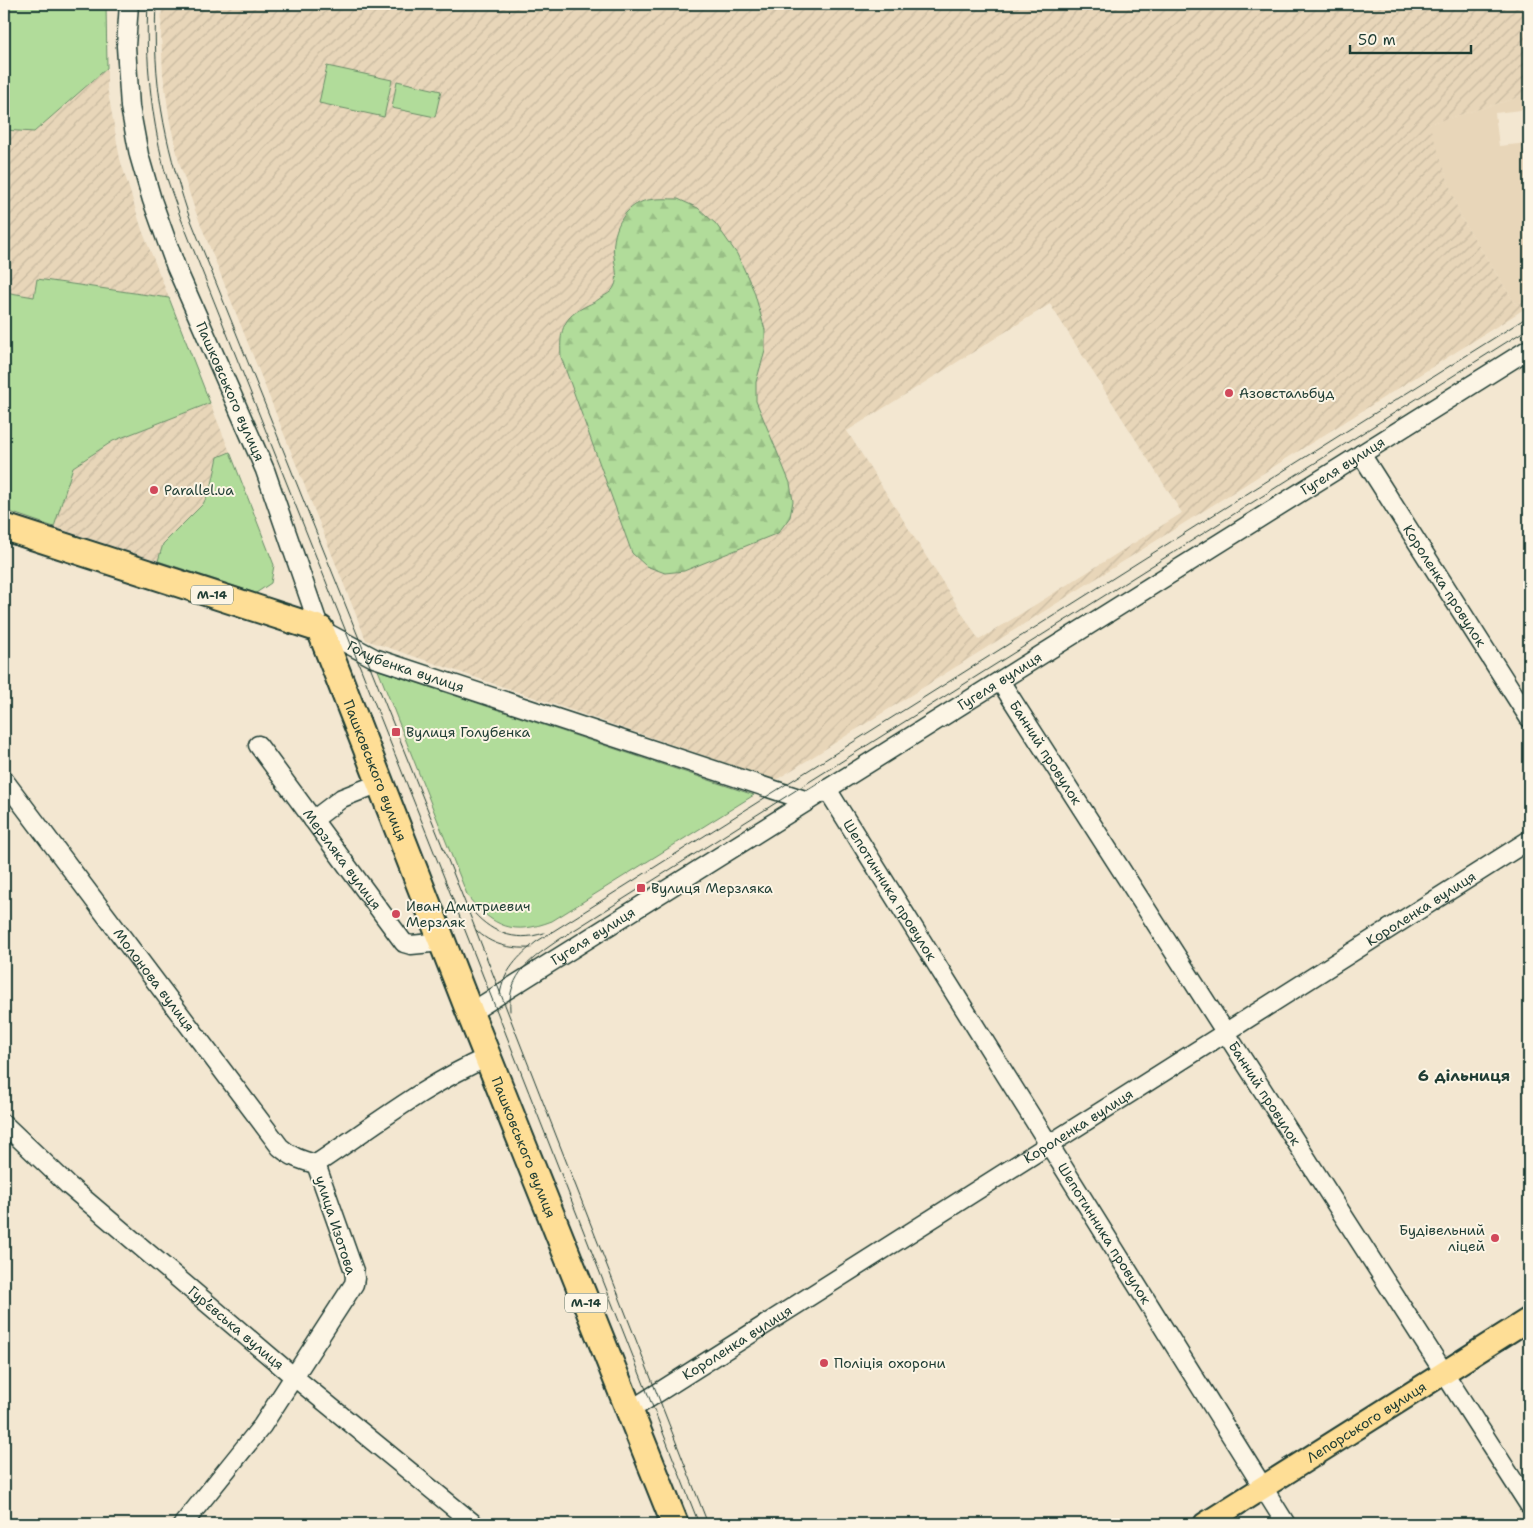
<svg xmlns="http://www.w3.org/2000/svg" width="1533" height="1528" font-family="'Shantell Sans',sans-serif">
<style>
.built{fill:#e8d6b9}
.industrial{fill:url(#industrial-furrows);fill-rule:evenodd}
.grass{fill:#b1dc9a;stroke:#688c67}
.forest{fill:url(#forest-firs);stroke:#688c67}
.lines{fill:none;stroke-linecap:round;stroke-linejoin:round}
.minor-casing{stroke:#1f3d34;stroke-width:21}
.major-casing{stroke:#1f3d34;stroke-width:26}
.highway-casing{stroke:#1f3d34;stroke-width:30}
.minor{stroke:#fcf5e5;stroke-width:18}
.major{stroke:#fede96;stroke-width:22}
.highway{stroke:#fede96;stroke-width:26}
.tram{stroke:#1f3d34;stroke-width:1}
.poi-dot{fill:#d1495b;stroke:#fcf5e5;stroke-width:2}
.labels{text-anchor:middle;stroke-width:4;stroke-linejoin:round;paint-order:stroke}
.shield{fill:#fcf5e5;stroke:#617469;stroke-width:1}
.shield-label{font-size:12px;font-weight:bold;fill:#1f3d34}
.street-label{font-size:14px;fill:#1f3d34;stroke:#fcf5e5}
.poi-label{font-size:14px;fill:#1f3d34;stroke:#fcf5e5;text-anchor:start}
.quarter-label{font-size:16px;font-weight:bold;fill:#1f3d34;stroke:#fcf5e5}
</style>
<defs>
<pattern id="industrial-furrows" width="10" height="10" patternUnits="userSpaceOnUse" patternTransform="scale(1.25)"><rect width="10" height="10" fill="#e8d6b9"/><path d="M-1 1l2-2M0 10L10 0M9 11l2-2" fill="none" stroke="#c7b9a0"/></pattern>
<pattern id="forest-firs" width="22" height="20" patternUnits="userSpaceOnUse" patternTransform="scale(1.25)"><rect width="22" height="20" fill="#b1dc9a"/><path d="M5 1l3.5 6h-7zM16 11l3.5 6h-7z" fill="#98be85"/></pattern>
</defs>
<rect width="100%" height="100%" fill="#f3e7d1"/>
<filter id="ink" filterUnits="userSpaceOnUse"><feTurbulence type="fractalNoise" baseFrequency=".02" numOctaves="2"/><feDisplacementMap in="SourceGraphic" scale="10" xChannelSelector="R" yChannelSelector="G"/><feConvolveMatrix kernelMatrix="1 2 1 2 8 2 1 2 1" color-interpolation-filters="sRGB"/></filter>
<g filter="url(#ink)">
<path class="built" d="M1529 91V109L1495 113 1499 146 1529 143V297L1516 305 1460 216 1428 124 1513 99Z"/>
<path class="industrial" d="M162 4H1529V91L1513 99 1429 124 1460 216 1516 305 1529 297V306L776 780 366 640 195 210 179 162 170 122 163 74 161 34ZM1050 304 1182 513 979 640 847 431Z
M107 68V87L120 159 142 230 169 298 37 279 34 297 5 293 4 295V130L34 132Z
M210 403 230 452 218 457 208 497 203 504 163 544 158 561 54 527 73 467 113 441Z"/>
<path class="grass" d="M4 4H106L107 68 34 132 4 130Z
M327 66 392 80 384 117 319 103Z
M397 81 441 91 435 117 392 108Z
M37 279 169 298 210 403 113 441 73 467 54 527 4 510V295L5 292 34 297Z
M230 452 274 565 271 583 256 593 158 561 163 544 203 504 211 489 218 457Z
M378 670 754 795 552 921C513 936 494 927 468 897Z"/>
<path class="forest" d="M678 199 698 208 716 224 737 254 754 291 765 330V351L756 382V401L790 483 793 501 790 517 778 533 684 571 665 573 646 566 632 553 561 357C560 338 560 321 579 310 586 305 595 303 602 297 606 295 612 292 614 287 619 279 615 266 614 257 611 234 622 205 648 200 657 198 669 199 678 199Z"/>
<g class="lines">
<defs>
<g id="minor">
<path id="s1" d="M129 4 126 46 130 107 139 155 152 200 176 267 265 470 320 629 374 658 808 801"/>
<path id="s2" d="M1361 454 1529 718"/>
<path id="s3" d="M1000 681 1529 1505"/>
<path id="s4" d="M258 745 404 943 411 945 442 942"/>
<path id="s5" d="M4 780 280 1147C291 1157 301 1160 316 1164"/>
<path id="s6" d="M827 789 1286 1524"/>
<path d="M313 820 342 798 380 783"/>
<path id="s7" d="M470 1013 1529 349"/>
<path id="s8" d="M4 1124 68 1185 293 1376 474 1524"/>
<path d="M316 1164C372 1127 426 1084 488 1057"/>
<path id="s9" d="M629 1411 1529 840"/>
<path d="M183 1524 262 1426 354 1284 355 1278 354 1271 316 1164"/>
</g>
<g id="major">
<path id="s10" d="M1205 1524 1529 1319"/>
</g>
<g id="highway">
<path id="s11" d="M4 527 320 629 470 1013 675 1524"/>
</g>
</defs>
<use href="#minor" class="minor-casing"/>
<use href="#major" class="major-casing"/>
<use href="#highway" class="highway-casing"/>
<use href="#minor" class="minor"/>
<use href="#major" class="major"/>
<use href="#highway" class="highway"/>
<path class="tram" d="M148 4C145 59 151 114 164 168 168 184 175 200 180 216L444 877 699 1524
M156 4C152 81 164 140 188 213L464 900 708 1524
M470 908C489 932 514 943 544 933
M476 930C491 945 510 949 531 948
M500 995C503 971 519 956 536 942L1529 316
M510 1011C507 973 533 958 560 939L1529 328"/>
</g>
</g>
<g class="poi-dot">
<circle cx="1229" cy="393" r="5"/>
<circle cx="154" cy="490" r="5"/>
<rect x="391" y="727" width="10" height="10" rx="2.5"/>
<rect x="636" y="883" width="10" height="10" rx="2.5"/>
<circle cx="396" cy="914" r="5"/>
<circle cx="1495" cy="1238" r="5"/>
<circle cx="824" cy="1363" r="5"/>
</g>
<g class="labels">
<g class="shield">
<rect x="191" y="585.5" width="42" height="19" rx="4"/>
<rect x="565" y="1293.5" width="42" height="19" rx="4"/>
</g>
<g class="shield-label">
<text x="212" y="599">М-14</text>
<text x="586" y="1307">М-14</text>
</g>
<g class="street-label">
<text dy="5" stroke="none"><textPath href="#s1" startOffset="406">Пашковського вулиця</textPath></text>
<text dy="5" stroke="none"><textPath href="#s7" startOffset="1030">Гугеля вулиця</textPath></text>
<text dy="5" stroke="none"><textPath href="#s2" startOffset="156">Короленка провулок</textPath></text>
<text dy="5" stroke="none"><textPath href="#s1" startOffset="754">Голубенка вулиця</textPath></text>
<text dy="5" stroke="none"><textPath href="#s7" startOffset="625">Гугеля вулиця</textPath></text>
<text dy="5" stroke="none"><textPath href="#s3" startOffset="85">Банний провулок</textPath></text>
<text dy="5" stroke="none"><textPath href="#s11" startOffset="484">Пашковського вулиця</textPath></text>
<text dy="5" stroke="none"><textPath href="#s4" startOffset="142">Мерзляка вулиця</textPath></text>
<text dy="5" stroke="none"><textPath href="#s6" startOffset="119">Шепотинника провулок</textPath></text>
<text dy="5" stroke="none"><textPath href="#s9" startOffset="938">Короленка вулиця</textPath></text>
<text dy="5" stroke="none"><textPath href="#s7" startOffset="145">Гугеля вулиця</textPath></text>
<text dy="5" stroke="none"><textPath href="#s5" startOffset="250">Молонова вулиця</textPath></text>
<text dy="5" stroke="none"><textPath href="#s3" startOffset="490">Банний провулок</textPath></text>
<text dy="5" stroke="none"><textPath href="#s9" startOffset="532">Короленка вулиця</textPath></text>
<text dy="5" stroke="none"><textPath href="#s11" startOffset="889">Пашковського вулиця</textPath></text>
<text transform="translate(336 1225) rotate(72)" y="5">улица Изотова</text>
<text dy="5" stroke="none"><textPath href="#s6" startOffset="524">Шепотинника провулок</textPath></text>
<text dy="5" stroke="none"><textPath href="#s8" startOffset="309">Гур’євська вулиця</textPath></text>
<text dy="5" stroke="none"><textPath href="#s9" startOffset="128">Короленка вулиця</textPath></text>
<text dy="5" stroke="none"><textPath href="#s10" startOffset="191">Лепорського вулиця</textPath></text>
</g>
<g class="poi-label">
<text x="1239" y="398">Азовстальбуд</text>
<text x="164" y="495">Parallel.ua</text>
<text x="406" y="737">Вулиця Голубенка</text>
<text x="651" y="893">Вулиця Мерзляка</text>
<text x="406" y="911">Иван Дмитриевич<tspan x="406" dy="16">Мерзляк</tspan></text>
<text x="1485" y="1235" text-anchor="end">Будівельний<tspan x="1485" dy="16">ліцей</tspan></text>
<text x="834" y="1368">Поліція охорони</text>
</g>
<g class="quarter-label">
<text x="1464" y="1081">6 дільниця</text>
</g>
</g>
<rect width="1533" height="1528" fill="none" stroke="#fcf5e5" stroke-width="20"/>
<rect x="10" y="10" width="1513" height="1508" fill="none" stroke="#1f3d34" stroke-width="2" filter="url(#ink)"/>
<path d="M1350 45v8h121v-8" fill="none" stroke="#1f3d34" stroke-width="2.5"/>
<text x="1358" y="45" font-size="15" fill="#1f3d34" stroke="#fcf5e5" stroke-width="4" paint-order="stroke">50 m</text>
</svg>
